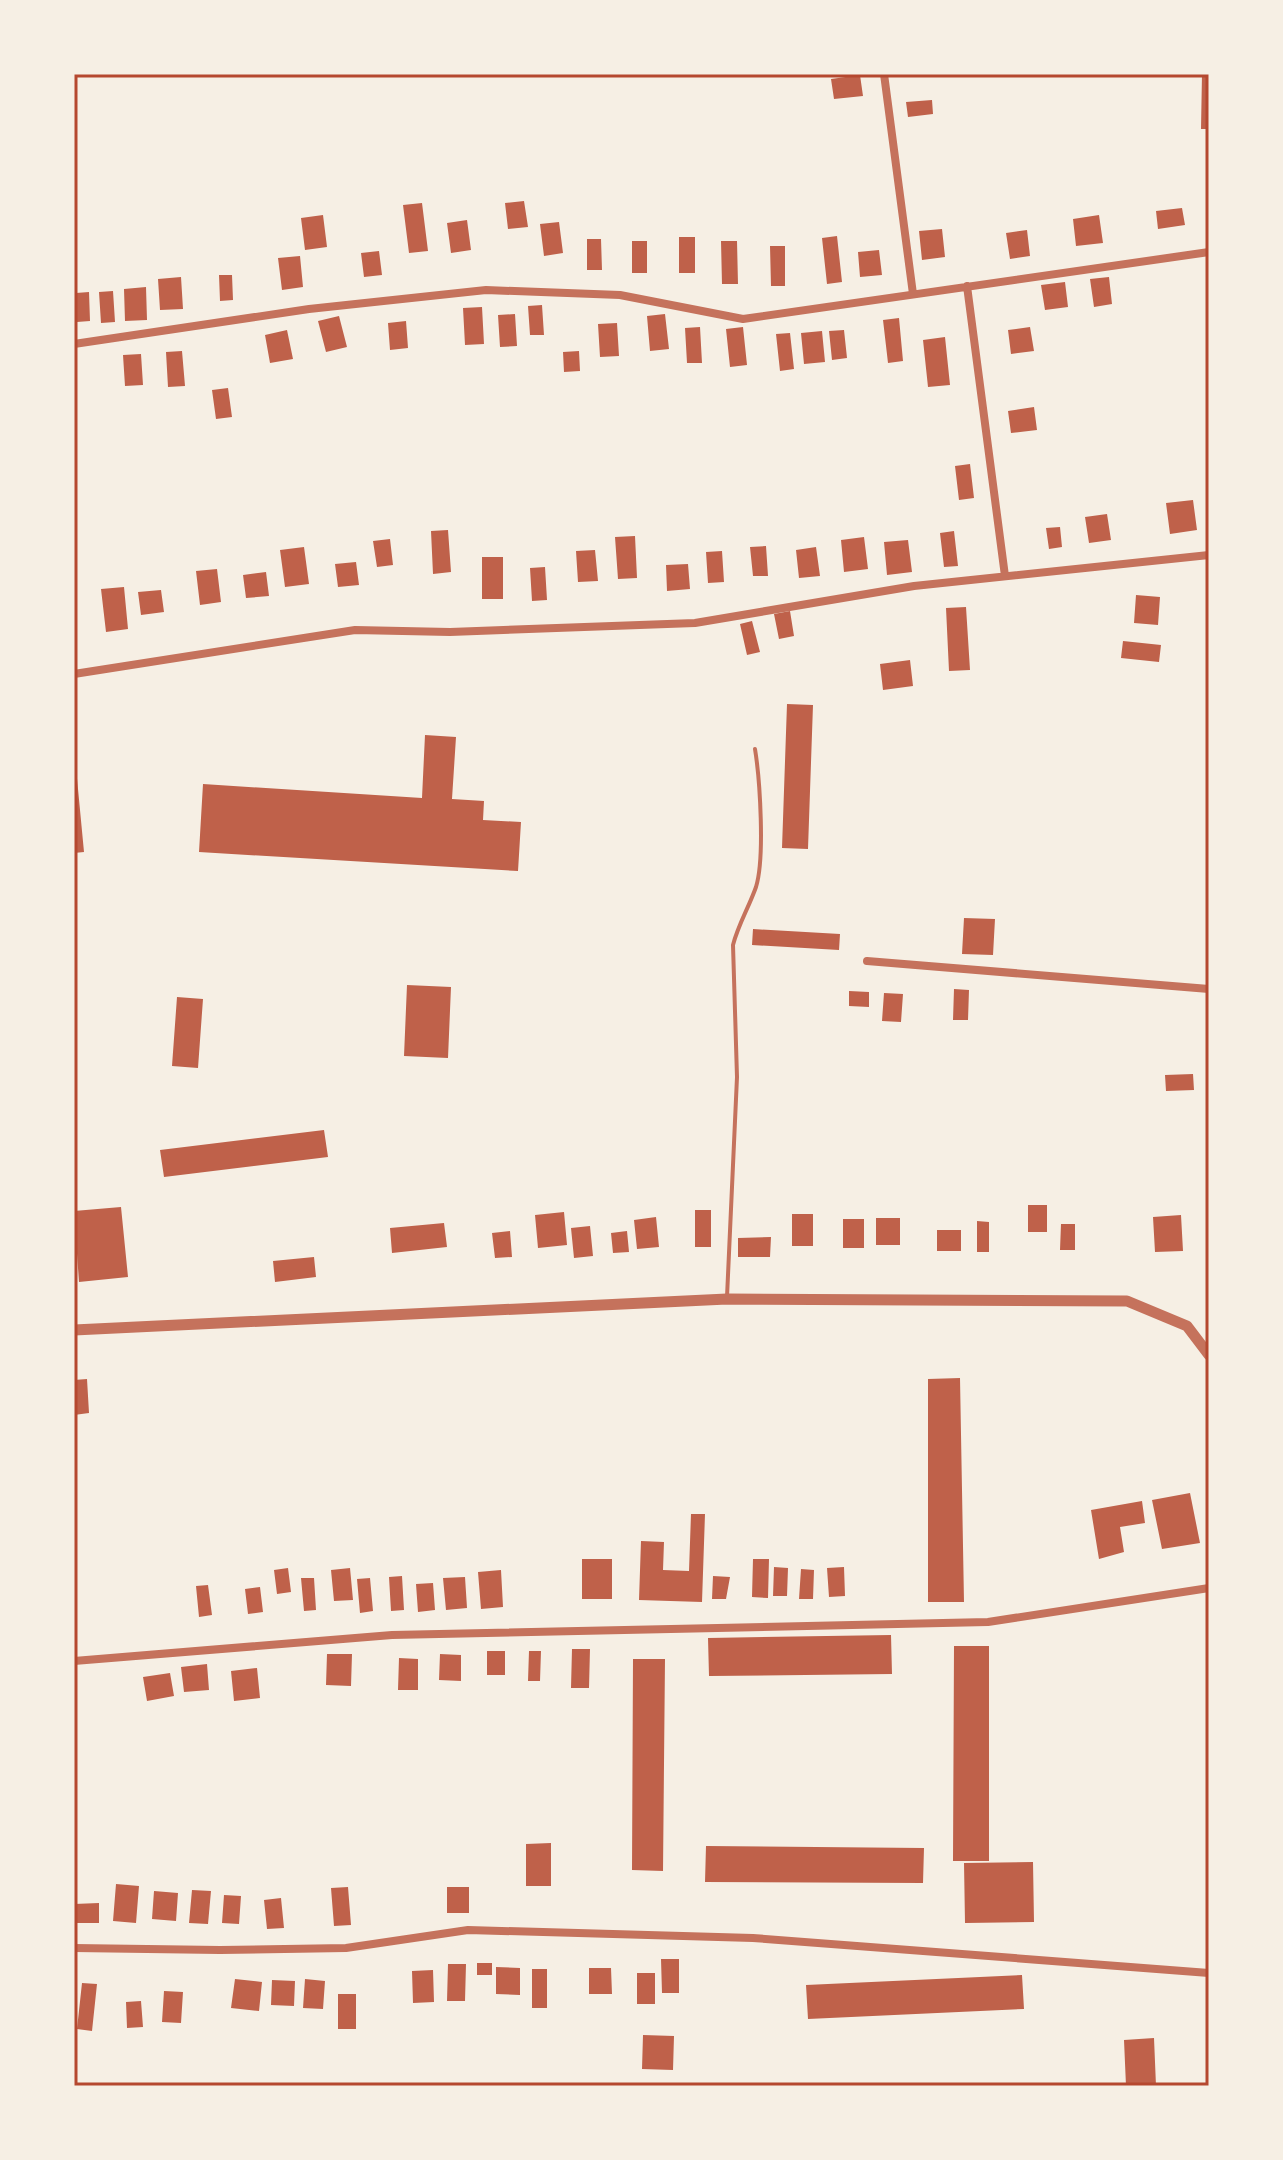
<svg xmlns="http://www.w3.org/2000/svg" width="1283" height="2160" font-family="Roboto,sans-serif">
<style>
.building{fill:#bf614a}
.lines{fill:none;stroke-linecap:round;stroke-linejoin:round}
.service{stroke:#c5725c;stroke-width:4}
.minor{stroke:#c5725c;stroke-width:8}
.tertiary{stroke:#c5725c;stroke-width:11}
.neatline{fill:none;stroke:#b5482f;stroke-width:3}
</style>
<rect width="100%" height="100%" fill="#f6efe4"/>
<path class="building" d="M1202 74H1209V129H1201Z
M860 75 863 96 834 99 831 79Z
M932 100 933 114 908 117 906 102Z
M524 201 528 227 508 229 505 203Z
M422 203 428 251 409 253 403 205Z
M1182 208 1185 225 1158 229 1156 211Z
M323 215 327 247 305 250 301 218Z
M1099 215 1103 243 1076 246 1073 219Z
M467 220 471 250 451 253 447 223Z
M559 222 563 253 544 256 540 224Z
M942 229 945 257 922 260 919 231Z
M1027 230 1030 256 1010 259 1006 233Z
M837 236 842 282 827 284 822 238Z
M679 237H695V273H679Z
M587 239H601L602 270H587Z
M632 241H647V273H632Z
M721 241H737L738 284H722Z
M770 246H785V286H771Z
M879 250 882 275 860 277 858 252Z
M379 251 382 275 364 277 361 253Z
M300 256 303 287 282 290 278 258Z
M219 275H232L233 300 220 301Z
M181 277 183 309 160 310 158 279Z
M1109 277 1112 304 1094 307 1090 279Z
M1065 282 1068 307 1045 310 1041 285Z
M146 287 147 320 125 321 124 289Z
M113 291 115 322 101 323 99 292Z
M89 292 90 321 77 322 76 293Z
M542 305 544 335H530L528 306Z
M482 307 484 344 465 345 463 308Z
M515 314 517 346 500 347 498 315Z
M665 314 669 349 650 351 647 316Z
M339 316 347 347 326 352 318 321Z
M899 318 903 361 888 363 883 320Z
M406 321 408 348 390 350 388 323Z
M617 323 619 356 600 357 598 324Z
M700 327 702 363H687L685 328Z
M743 327 747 365 730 367 726 329Z
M1030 327 1034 351 1011 354 1008 330Z
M287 330 293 359 270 363 265 335Z
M844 330 847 358 832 360 829 331Z
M822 331 825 362 804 364 801 333Z
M790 333 794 369 780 371 776 334Z
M945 337 950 385 928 387 923 340Z
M182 351 185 386 168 387 166 352Z
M579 351 580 371 564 372 563 352Z
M141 354 143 385 125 386 123 355Z
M228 388 232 417 216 419 212 390Z
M1034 407 1037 430 1011 433 1008 411Z
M970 464 974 498 959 500 955 466Z
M1193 500 1197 530 1170 534 1166 503Z
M1107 514 1111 540 1089 543 1085 517Z
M1060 527 1062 547 1049 549 1046 528Z
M448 530 451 572 433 574 431 531Z
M954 531 958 566 944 567 940 533Z
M635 536 637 578 618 579 615 537Z
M864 537 868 569 844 572 841 540Z
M390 539 393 565 377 567 373 541Z
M908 540 912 572 887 575 884 542Z
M766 546 768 576H753L750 547Z
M304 547 309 584 285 587 280 550Z
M816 547 820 576 799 578 796 550Z
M595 550 598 581 578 582 576 551Z
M722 551 724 582 708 583 706 552Z
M482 557H503V599H482Z
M356 562 359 585 338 587 335 564Z
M688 564 690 589 667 591 666 565Z
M545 567 547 600 532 601 530 568Z
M217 569 221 602 200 605 196 571Z
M266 572 269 596 246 598 243 575Z
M124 587 128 629 106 632 101 589Z
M161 590 164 612 141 615 138 592Z
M1136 595 1160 597 1158 625 1134 623Z
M966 607 970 670 949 671 946 608Z
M790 611 794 636 779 639 774 614Z
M752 621 760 652 747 655 740 624Z
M1123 641 1161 645 1159 662 1121 658Z
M910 660 913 686 883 690 880 664Z
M787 704 813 705 808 849 782 848Z
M425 735 456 737 452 799 484 801 483 820 521 822 518 871 199 852 203 784 422 798Z
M74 768H76L84 852 74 853Z
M964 918 995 919 993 955 962 954Z
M753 929 840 934 839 950 752 945Z
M407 985 451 987 448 1058 404 1056Z
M954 989 969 990 968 1020H953Z
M849 991 869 992V1007L849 1006Z
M884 993 903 994 901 1022 882 1021Z
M177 997 203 999 198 1068 172 1066Z
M1193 1074 1194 1090 1166 1091 1165 1075Z
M324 1130 328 1157 164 1177 160 1150Z
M1028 1205H1047V1232H1028Z
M121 1207 128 1277 79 1282 74 1211Z
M695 1210H711V1247H695Z
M564 1212 567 1245 538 1248 535 1215Z
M792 1214H813V1246H792Z
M1181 1215 1183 1251 1155 1252 1153 1217Z
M656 1217 659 1247 637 1249 634 1220Z
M876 1218H900V1245H876Z
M843 1219H864V1248H843Z
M977 1221 989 1222V1252H977Z
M444 1223 447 1247 392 1253 390 1228Z
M1061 1224H1075V1250H1060Z
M590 1226 593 1256 574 1258 571 1228Z
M937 1230H961V1251H937Z
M510 1231 512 1257 495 1258 492 1233Z
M627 1231 629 1252 613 1253 611 1233Z
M771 1237 770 1257H738V1238Z
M314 1257 316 1277 275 1282 273 1261Z
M960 1378 964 1602H928V1379Z
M87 1379 89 1413 74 1415V1380Z
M1190 1493 1200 1543 1162 1549 1152 1500Z
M1142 1501 1145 1523 1120 1527 1124 1552 1099 1559 1091 1510Z
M691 1514H705L702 1602 639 1600 641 1541 664 1542 663 1570 689 1571Z
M582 1559H612V1599H582Z
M753 1559H769L768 1598 752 1597Z
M774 1567 788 1568 787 1596H773Z
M844 1567 845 1596 829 1597 827 1568Z
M288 1568 291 1592 277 1594 274 1570Z
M350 1568 353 1600 334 1601 331 1570Z
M801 1569 814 1570 813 1599H799Z
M501 1570 503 1607 481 1609 478 1572Z
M402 1576 404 1610 391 1611 389 1577Z
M713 1576 730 1577 726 1599H712Z
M465 1577 467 1608 446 1610 443 1578Z
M301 1578H314L316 1610 304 1611Z
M370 1578 373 1611 360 1613 357 1579Z
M433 1583 435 1610 418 1612 416 1584Z
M208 1585 212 1615 199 1617 196 1586Z
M260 1587 263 1612 248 1614 245 1589Z
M891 1635 892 1674 709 1676 708 1638Z
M954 1646H989V1861H953Z
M572 1649H590L589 1688H571Z
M487 1651H505V1675H487Z
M529 1651H541L540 1681H528Z
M327 1654H352L351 1686 326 1685Z
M440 1654 461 1655V1681L439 1680Z
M399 1658 418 1659V1690H398Z
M633 1659H665L663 1871 632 1870Z
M207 1664 209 1690 184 1692 181 1667Z
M257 1668 260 1698 234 1701 231 1671Z
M170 1673 174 1696 147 1701 143 1677Z
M551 1843V1886H526V1844Z
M706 1846 924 1848 923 1883 705 1882Z
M1033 1862 1034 1922 965 1923 964 1863Z
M116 1884 139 1886 136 1923 113 1921Z
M348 1887 351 1925 334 1926 331 1888Z
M447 1887H469V1913H447Z
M192 1890 211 1891 208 1924 189 1923Z
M154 1891 178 1893 176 1921 152 1919Z
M224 1895 241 1896 239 1924 222 1923Z
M281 1898 284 1928 267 1929 264 1900Z
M99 1903V1923H74V1904Z
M661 1959H679V1993H662Z
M477 1963H492V1975H477Z
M448 1964H466L465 2001H447Z
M496 1967 520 1968V1995L496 1994Z
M589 1968H611L612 1994H589Z
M532 1969H547V2008H532Z
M433 1970 434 2002 413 2003 412 1971Z
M637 1973H655V2004H637Z
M1022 1975 1024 2009 808 2019 806 1985Z
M235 1979 262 1982 259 2011 231 2008Z
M305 1979 325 1981 323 2009 303 2008Z
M272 1980 295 1981 294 2006 271 2005Z
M82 1983 97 1984 92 2031 77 2029Z
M164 1991 183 1992 181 2023 162 2022Z
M338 1994H356V2029H338Z
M141 2001 143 2027 127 2028 126 2002Z
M643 2035 674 2036 673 2070 642 2069Z
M1154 2038 1156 2086H1126L1124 2040Z"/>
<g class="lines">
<path class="service" d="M727 1297 737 1077 733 945C738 925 749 907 756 887 765 858 760 780 755 749"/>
<path class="minor" d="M884 74 913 294
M967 286 1005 576
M74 344 309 309 486 290 620 295 743 319 1209 252
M74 674 355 630 450 632 695 623 914 586 1209 555
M867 961 1209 989
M74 1661 392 1635 988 1622 1209 1588
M74 1948 220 1950 346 1948 468 1930 753 1938 1209 1973"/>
<path class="tertiary" d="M74 1330 727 1299 1127 1301 1187 1326 1209 1355"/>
</g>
<rect width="1283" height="2160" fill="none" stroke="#f6efe4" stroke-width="152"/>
<rect x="76" y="76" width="1131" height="2008" class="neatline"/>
</svg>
